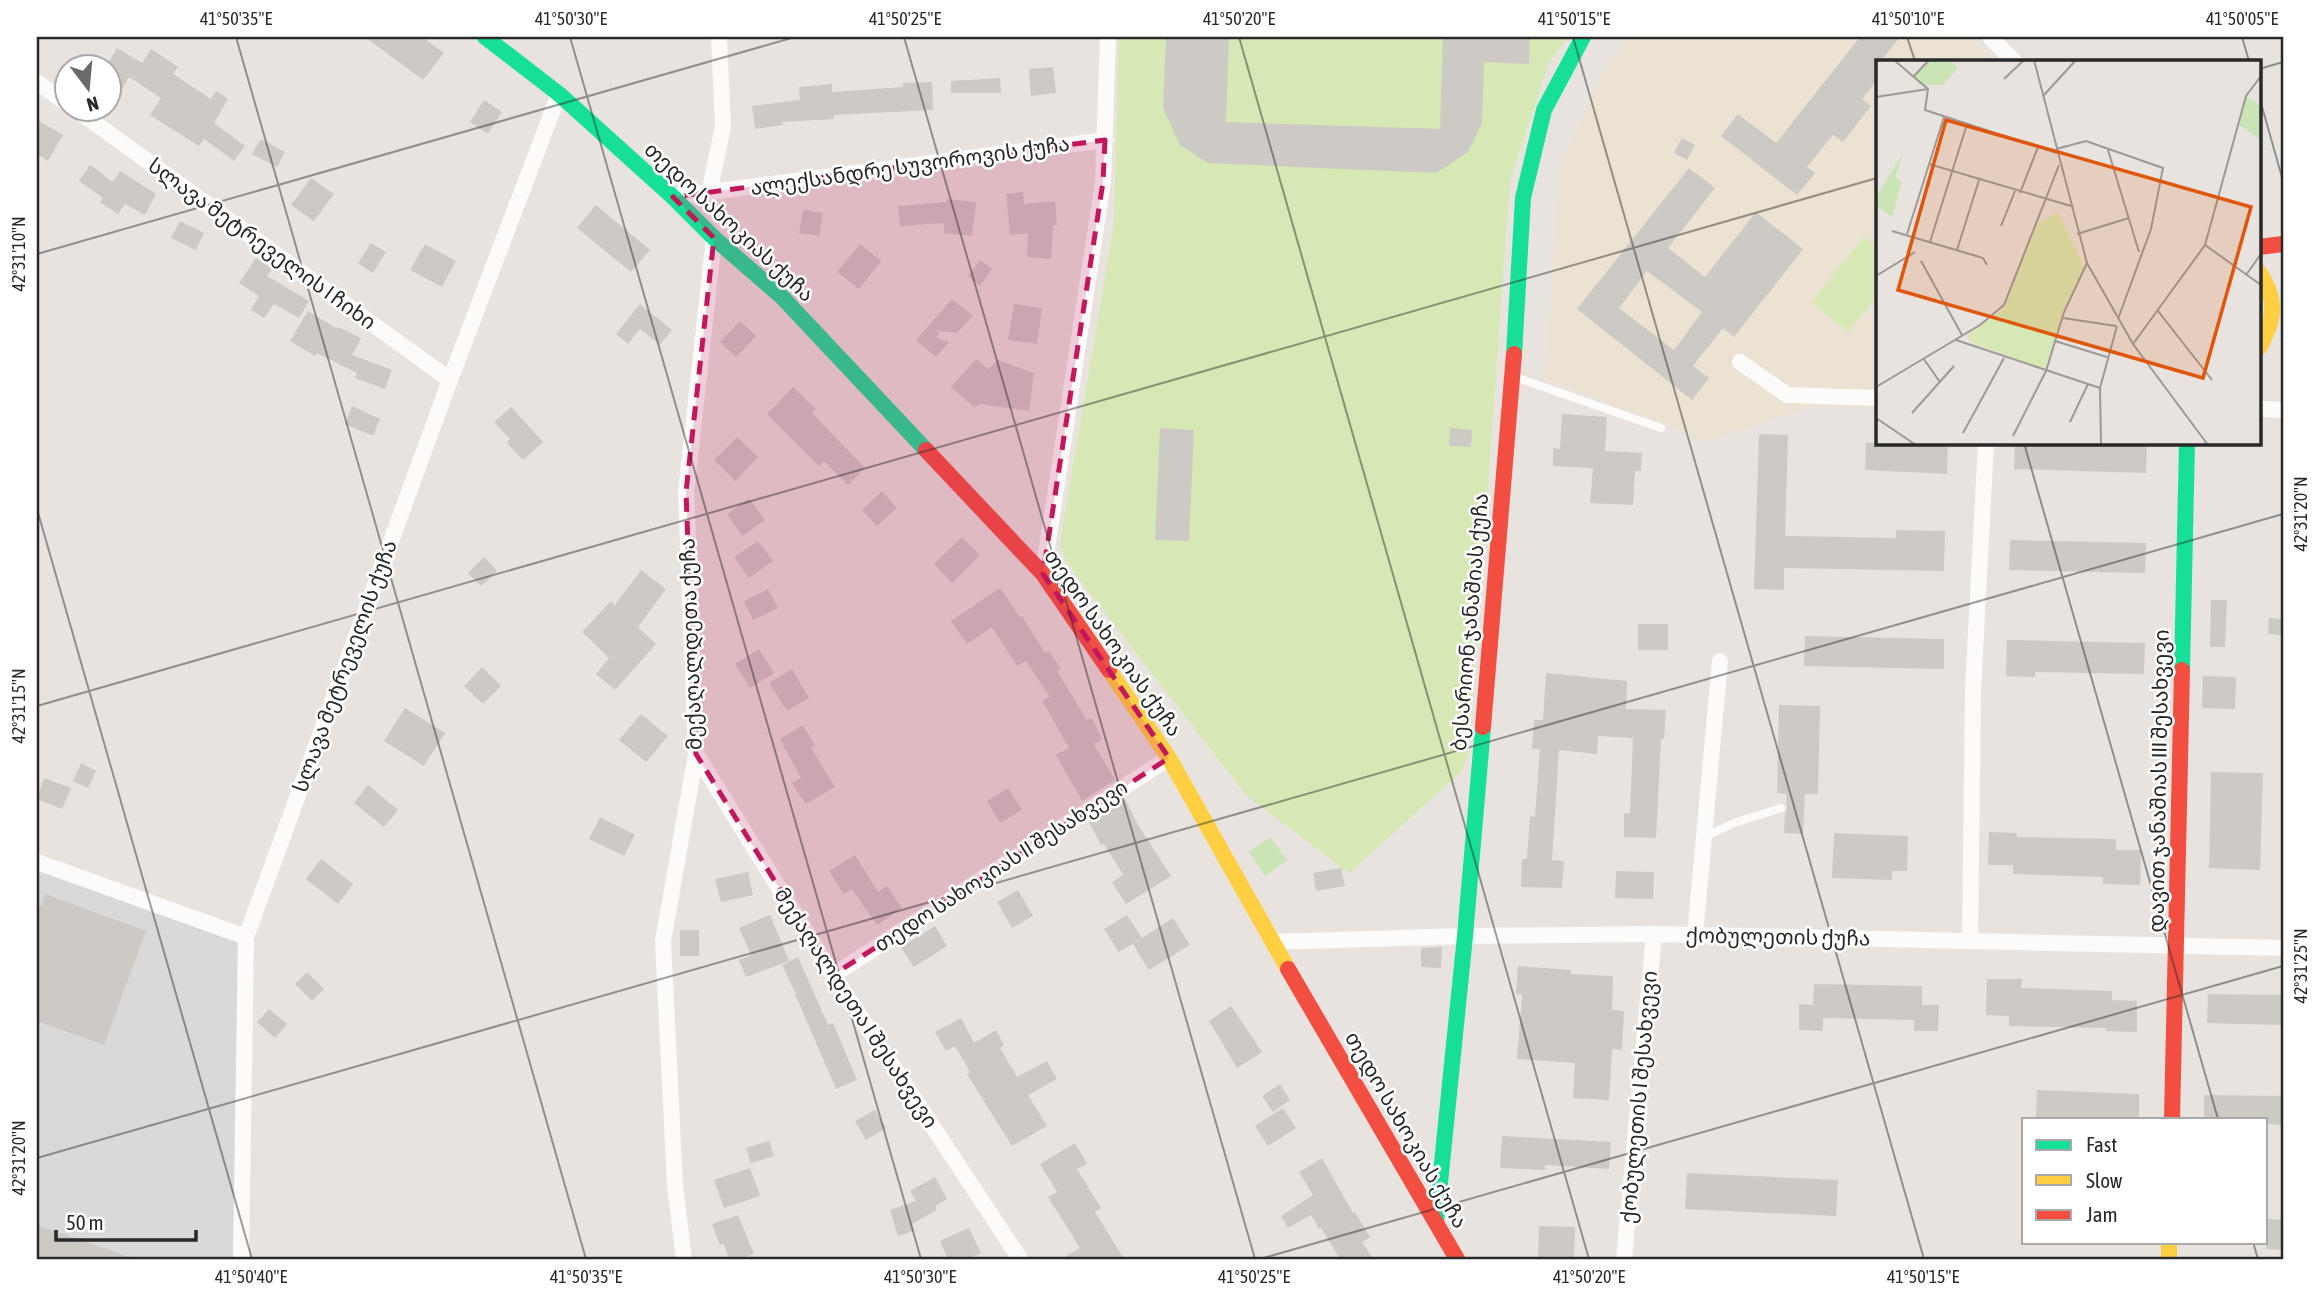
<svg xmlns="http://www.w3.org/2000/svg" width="2320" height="1296" font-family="'Asap Condensed','Noto Sans Georgian',sans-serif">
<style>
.industrial{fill:#dbd8da}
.education{fill:#ebe2d2}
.green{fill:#cae4b6}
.pitch{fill:#d6e8b3}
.building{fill:#cdc9c5;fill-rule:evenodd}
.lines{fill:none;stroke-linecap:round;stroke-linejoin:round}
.lane{stroke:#fcfbfa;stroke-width:8}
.street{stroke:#fcfbfa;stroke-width:16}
.fast{stroke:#16e098;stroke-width:16}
.slow{stroke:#ffcf43;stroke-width:16}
.jam{stroke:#f24e42;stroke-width:16}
.marked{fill:#c2185b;fill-opacity:0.2;stroke:#c2185b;stroke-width:5;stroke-dasharray:14 9;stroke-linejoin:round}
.ticks{fill:none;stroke:#292929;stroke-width:2;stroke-opacity:0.45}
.labels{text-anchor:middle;stroke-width:5;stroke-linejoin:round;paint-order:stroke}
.street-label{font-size:21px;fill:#292929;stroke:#fff}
.inset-road{fill:none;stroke:#9c9996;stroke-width:2}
.view{fill:#de570d;fill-opacity:0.15;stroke:#de570d;stroke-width:3.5}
.inset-edge{fill:none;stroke:#292929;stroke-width:3.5}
.neatline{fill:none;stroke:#292929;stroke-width:2.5}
.ticks-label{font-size:18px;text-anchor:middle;fill:#292929}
</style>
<rect width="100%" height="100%" fill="#e8e3de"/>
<path class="industrial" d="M37 862 246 937 234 1259H37Z"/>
<path class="education" d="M1631 37H1971L1995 61H1877V408L1811 406 1709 441 1545 379 1560 168 1604 71Z"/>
<path class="green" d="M1270 837 1287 860 1265 876 1249 852Z"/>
<path class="pitch" d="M1119 37H1568L1549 63 1510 181 1468 755 1461 772 1349 873 1246 795 1069 566 1060 544 1114 224Z
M1864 237 1877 248V296L1848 332 1811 302Z"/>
<path class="building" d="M365 37H422L444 53 423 80Z
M1166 37H1229L1226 122 1440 129 1443 37H1530L1529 64 1484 62 1482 123 1468 152 1436 173 1208 163 1180 145 1163 108Z
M1860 37H1900L1881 61H1877V80L1862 99 1871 106 1843 142 1833 135 1807 167 1815 173 1797 195 1721 136 1738 114 1776 143Z
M117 48 142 63 151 49 178 67 173 74 211 99 216 91 228 99 214 123 245 146 234 161 204 139 199 146 150 115 161 98 129 77 119 95 108 89V63Z
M1053 67 1056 93 1031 96 1029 69Z
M1000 78 1001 93H951V81Z
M932 82 933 110 834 115V119L782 122 783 125 755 129 752 106 800 100 799 87 832 84V92L903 87V83Z
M484 100 502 112 488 134 470 122Z
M37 120 63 135 48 161 37 154Z
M1682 138 1695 145 1687 160 1674 153Z
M261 139 285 152 277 167 252 154Z
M90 165 113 182 120 171 156 194 145 215 125 204 118 214 100 202 103 198 79 181Z
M1689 168 1715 188 1668 248 1705 277 1756 212 1803 249 1734 337 1723 328 1693 366 1709 378 1692 400 1577 309ZM1647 271 1702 312 1674 350 1619 308Z
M311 178 334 194 314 221 291 205Z
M1023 192 1024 204 1055 201 1057 225H1053L1051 259 1027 257 1028 233 1010 235 1006 194Z
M947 199 976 202 972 236 944 233V223L900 226 898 206 946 202Z
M596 205 650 250 631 272 577 228Z
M803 210 823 213 819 236 799 233Z
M180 221 204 233 196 250 171 238Z
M371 243 386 252 373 273 358 263Z
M425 244 456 261 442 287 410 270Z
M860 244 881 261 859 289 837 272Z
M256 258 272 269 267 276 309 301 299 318 274 304 264 318 251 310 259 296 239 283Z
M980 260 992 269 980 286 968 276Z
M952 299 973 316 957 333 935 330 939 333 937 338 949 342 936 357 916 340Z
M640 304 672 330 660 345 640 329 628 344 616 334Z
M1014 304 1042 308 1037 344 1008 340Z
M308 311 337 329 338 327 361 338 352 355 392 370 385 389 355 378 357 373 317 353 315 356 290 341Z
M740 321 756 336 736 357 720 342Z
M976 359 988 369 998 360 1034 373 1029 411 979 404 975 408 951 387Z
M793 387 816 409 812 413 865 468 848 485 824 461 819 466 767 414Z
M352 406 380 419 373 436 345 424Z
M511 407 543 442 523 460 507 443 510 439 494 422Z
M1562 414 1607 417 1605 451 1642 453 1641 471H1635L1633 505 1590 503 1593 468 1553 466V448L1560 449Z
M1160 428 1194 430 1189 541 1155 540Z
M1450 428 1472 430 1471 447 1449 446Z
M1759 434 1788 435 1785 536 1896 538V530L1945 531 1944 571 1784 568V590L1754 589Z
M737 437 758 457 735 481 714 460Z
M1866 443H1948L1947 474 1865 470Z
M2015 443H2147L2146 473 2014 469Z
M882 491 897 508 877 526 862 510Z
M749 498 765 520 742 536 727 514Z
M962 537 980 555 952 583 934 564Z
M2010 540 2146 543 2145 573 2009 570Z
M758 541 773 561 749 578 734 557Z
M484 557 497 571 481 586 468 573Z
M641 570 666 589 638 627 656 644 615 690 596 674 609 658 582 632 611 601 615 605Z
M1000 588 1020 617 1022 616 1045 653 1049 651 1061 669 1057 671 1087 720 1092 718 1102 740 1094 744 1115 780 1082 801 1056 755 1069 748 1042 701 1050 697 1026 661 1017 666 992 627 967 644 951 621Z
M768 589 778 608 753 620 744 601Z
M2211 600H2227L2225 647H2210Z
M2269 618 2283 619V635L2268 634Z
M1638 624H1668V650H1638Z
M1805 636 1944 639V669L1804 666Z
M2007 640 2145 643 2144 674 2035 672V677L2006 676Z
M759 649 774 673 750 688 735 664Z
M482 667 501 686 483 704 464 686Z
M792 669 809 698 787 711 769 683Z
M1546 673 1627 681 1626 709 1666 710 1664 739H1661L1656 838 1624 837V813H1630L1633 738 1598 736 1597 754 1559 750 1552 860 1564 861 1562 888 1521 887 1522 859H1527L1530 816 1535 817 1540 749H1532L1534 720H1543Z
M2203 676 2236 677 2235 709 2202 708Z
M1779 705 1820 706 1818 794H1805L1803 834 1784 833 1785 813 1787 809 1786 794 1777 793Z
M405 708 445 733 424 766 384 741Z
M641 714 668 736 646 762 619 740Z
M803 725 815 746 811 748 835 787 806 804 792 783 801 778 780 739Z
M81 763 96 771 88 788 73 781Z
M2211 772 2263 773 2260 870 2209 868Z
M44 778 71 788 62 809 37 799Z
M368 785 398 810 384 827 354 803Z
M1008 788 1022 810 1000 823 987 801Z
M1125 799 1138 825 1171 876 1126 904 1112 882 1123 875 1104 844 1101 845 1089 822Z
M600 817 635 835 624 856 589 839Z
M1989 832 2017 833V837L2116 839V850H2141L2140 885 2103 884V877L2013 874V865H1988Z
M1834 833 1908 836 1907 871H1892V880L1832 878Z
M855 855 878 892 887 886 902 908 877 925 852 889 844 894 829 871Z
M321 859 353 884 338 904 306 879Z
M1341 868 1345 886 1316 891 1313 873Z
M1616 871 1654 872 1653 899 1615 898Z
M748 872 753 895 721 902 715 879Z
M1018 890 1033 916 1012 928 997 902Z
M45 894 146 931 104 1045 37 1021V917Z
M770 915 789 961 746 977 739 960 751 955 739 928Z
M1127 915 1142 938 1119 952 1104 929Z
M1173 918 1190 945 1149 970 1133 944Z
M935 926 947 946 914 967 901 947Z
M680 930H699V956H680Z
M1442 947 1441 968 1421 967V948Z
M798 957 828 1025 833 1023 857 1080 836 1089 795 994H796L782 965Z
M1518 966 1571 970 1570 974 1613 976 1612 1010 1624 1011 1622 1050 1612 1049 1609 1100 1573 1098 1575 1063 1517 1059 1522 995 1516 994Z
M307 972 324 989 312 1001 295 984Z
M1987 979H2022L2021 988 2112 991V1000L2137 1001V1032L2106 1031V1028L2009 1026V1016L1986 1015Z
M1814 984 1922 986V1005H1939L1938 1031H1914V1020L1823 1018V1031L1799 1030V1004L1813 1005Z
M2208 994 2283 995V1025L2207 1023Z
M1231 1006 1262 1052 1237 1068 1209 1021Z
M269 1009 287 1024 275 1038 257 1022Z
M961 1018 974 1043 996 1030 1004 1045 1000 1048 1017 1077 1047 1061 1057 1079 1028 1095 1047 1126 1012 1146 967 1074 970 1072 955 1046 946 1051 935 1032Z
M1280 1084 1290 1100 1273 1112 1262 1096Z
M2037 1090 2139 1094V1119H2036Z
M2204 1095 2283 1096V1125L2266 1124V1119H2204Z
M1283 1108 1296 1128 1268 1146 1255 1126Z
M875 1110 886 1128 866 1140 855 1121Z
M1502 1136 1611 1142 1609 1169 1545 1165V1170L1500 1168Z
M769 1141 774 1156 751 1163 746 1148Z
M1075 1143 1087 1164 1077 1169 1101 1208 1095 1212 1124 1259H1061L1080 1248 1048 1197 1057 1192 1040 1164Z
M1322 1158 1353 1213 1355 1212 1370 1237 1362 1242 1373 1259H1340L1321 1228 1319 1229 1311 1215 1288 1228 1281 1216 1313 1195 1299 1172Z
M750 1168 760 1196 724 1208 714 1180Z
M1687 1173 1838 1180 1836 1216 1685 1209Z
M935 1177 947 1199 935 1206 937 1210 912 1224 914 1231 898 1236 890 1210 916 1201 910 1191Z
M738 1215 754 1254 738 1259H729L724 1244 720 1245 712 1224Z
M2266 1219 2283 1220V1250L2266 1249Z
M37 1225 129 1257 128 1259H37Z
M1539 1226 1575 1227 1574 1259H1538Z
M969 1228 981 1253 967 1259H948L940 1241Z"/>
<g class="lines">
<path class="lane" d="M1515 377 1661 428
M1704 837 1734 823 1781 808"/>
<path class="street" d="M1990 37 2014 61
M37 82 66 103
M74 108 450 380
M709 193 723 127 719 37
M673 197 1105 140
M1740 362 1787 395 1877 398
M2259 409 2283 410
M1043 574 1103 182 1108 37
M696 754 833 975 1020 1259
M37 862 246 937
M1695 936 1720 661
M1970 940 1973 690 1986 443
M1272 942 1465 936 1654 934 2283 948
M833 975 1169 758
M241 1259 246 937 450 380 559 94
M684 1259 675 1186 663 941 696 754 686 492 714 238
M1624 1259 1654 934"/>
<path class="fast" d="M485 37 559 94 673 197 714 238 782 297 926 450
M1514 354 1523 198 1544 110 1583 37
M2182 670 2187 443
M1436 1222 1465 936 1483 727"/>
<path class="slow" d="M2259 272C2278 300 2275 319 2259 348
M1109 670 1169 758 1288 969
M2169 1242V1259"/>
<path class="jam" d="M2259 247 2283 244
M926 450 1043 574 1109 670
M1483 727 1514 354
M1288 969 1457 1259
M2172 1119 2182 670"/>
</g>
<path class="marked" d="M1105 140 1103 182 1043 574 1169 758 833 975 696 754 686 492 714 238 673 197Z"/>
<path class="ticks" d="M236 37 586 1259M570 37 921 1259M904 37 1255 1259M1239 37 1589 1259M1573 37 1924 1259M1907 37 1915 61M2242 37 2249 61M2259 69 2283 62M2259 96 2283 181M37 254 795 37M2024 443 2218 1119M37 509 252 1259M37 706 1877 178M37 1158 2283 514M2253 1242 2258 1259M1260 1259 2283 966"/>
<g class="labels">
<g class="street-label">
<text transform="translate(910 166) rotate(-8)" y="7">ალექსანდრე სუვოროვის ქუჩა</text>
<text transform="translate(729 222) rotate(43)" y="7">თედო სახოკიას ქუჩა</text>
<text transform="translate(262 244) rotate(36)" y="7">სლავა მეტრეველის I ჩიხი</text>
<text transform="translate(1470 622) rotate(-85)" y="7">ბესარიონ ჯანაშიას ქუჩა</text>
<text transform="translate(1113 643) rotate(55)" y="7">თედო სახოკიას ქუჩა</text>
<text transform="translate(691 644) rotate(-92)" y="7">მექაღალდეთა ქუჩა</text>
<text transform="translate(345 666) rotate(-70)" y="7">სლავა მეტრეველის ქუჩა</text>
<text transform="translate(2159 781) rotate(-89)" y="7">დავით ჯანაშიას III შესახვევი</text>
<text transform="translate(1001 866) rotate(-33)" y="7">თედო სახოკიას II შესახვევი</text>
<text transform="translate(1778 937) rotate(1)" y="7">ქობულეთის ქუჩა</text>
<text transform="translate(856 1008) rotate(57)" y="7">მექაღალდეთა I შესახვევი</text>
<text transform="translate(1639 1097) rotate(-85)" y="7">ქობულეთის I შესახვევი</text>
<text transform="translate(1406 1130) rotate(60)" y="7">თედო სახოკიას ქუჩა</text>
</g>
</g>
<g transform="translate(1876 60)">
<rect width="385" height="385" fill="#e8e3de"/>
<path d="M53 0H73L82 8 67 25H44L36 17ZM370 36 385 46V81L363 64ZM27 93 19 118 26 121 16 157 0 145V137Z" fill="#cae4b6"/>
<path d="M182 152 208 206 189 246 169 309 98 284 91 276 125 251 162 163Z" fill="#d6e8b3"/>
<path class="inset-road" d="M18 0 52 29 49 50 181 93M158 0 211 203 257 284 332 385M38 16 53 0M128 19 148 0M168 35 200 0M0 37 52 29M180 89 210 81 287 108 275 169 242 259M232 90 263 192M53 104 195 146M144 133 162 87M125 166 139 131M16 171 107 198 111 205M31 174 68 57M201 174 253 158M54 182 91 64M329 185 385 225M81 190 103 120M45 201 86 275M370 215 385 194M0 216 39 192M282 251 336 320M187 258 240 266M80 280 224 328M179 281 231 297M257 284 329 185 370 36 385 16M47 298 64 322M0 327 104 265 128 245 183 105M36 353 78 306M0 358 40 385M194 362 212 324M87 373 128 298M137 376 170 311 188 252 211 203M225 385 224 328 241 266"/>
<path class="view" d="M70 60 375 147 327 318 22 230Z"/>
<rect width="385" height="385" class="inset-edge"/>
</g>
<rect width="2320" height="1296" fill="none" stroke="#ffffff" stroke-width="77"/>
<rect x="2022" y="1118" width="245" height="126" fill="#ffffff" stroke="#a9a9a9" stroke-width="2"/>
<rect x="2036" y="1140" width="35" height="10" fill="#16e098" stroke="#a9a9a9" stroke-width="2"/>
<text x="2086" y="1152" font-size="21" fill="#292929">Fast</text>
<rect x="2036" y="1175" width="35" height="10" fill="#ffcf43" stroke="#a9a9a9" stroke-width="2"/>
<text x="2086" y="1188" font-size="21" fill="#292929">Slow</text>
<rect x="2036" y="1210" width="35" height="10" fill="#f24e42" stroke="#a9a9a9" stroke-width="2"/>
<text x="2086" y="1222" font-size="21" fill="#292929">Jam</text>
<g transform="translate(88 88) rotate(164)"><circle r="33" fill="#ffffff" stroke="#a9a9a9" stroke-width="2"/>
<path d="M0-5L12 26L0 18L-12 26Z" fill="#6c6a68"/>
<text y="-10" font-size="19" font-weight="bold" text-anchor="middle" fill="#292929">N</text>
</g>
<path d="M56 1230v10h140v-10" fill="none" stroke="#292929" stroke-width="3.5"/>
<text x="66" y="1230" font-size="21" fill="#292929" stroke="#ffffff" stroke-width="5" paint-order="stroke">50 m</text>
<rect x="38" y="38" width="2244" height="1220" class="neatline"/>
<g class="ticks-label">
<text x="236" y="25">41°50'35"E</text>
<text x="571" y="25">41°50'30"E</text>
<text x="905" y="25">41°50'25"E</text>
<text x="1239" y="25">41°50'20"E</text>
<text x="1574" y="25">41°50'15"E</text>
<text x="1908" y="25">41°50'10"E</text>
<text x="2242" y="25">41°50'05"E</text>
<text transform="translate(19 254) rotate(-90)" y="6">42°31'10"N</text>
<text transform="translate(2301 514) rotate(-90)" y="6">42°31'20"N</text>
<text transform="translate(19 706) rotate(-90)" y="6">42°31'15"N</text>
<text transform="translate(2301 966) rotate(-90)" y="6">42°31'25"N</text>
<text transform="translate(19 1158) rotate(-90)" y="6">42°31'20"N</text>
<text x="251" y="1283">41°50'40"E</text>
<text x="586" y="1283">41°50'35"E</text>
<text x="920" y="1283">41°50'30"E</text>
<text x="1254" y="1283">41°50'25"E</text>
<text x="1589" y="1283">41°50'20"E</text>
<text x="1923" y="1283">41°50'15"E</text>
</g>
</svg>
